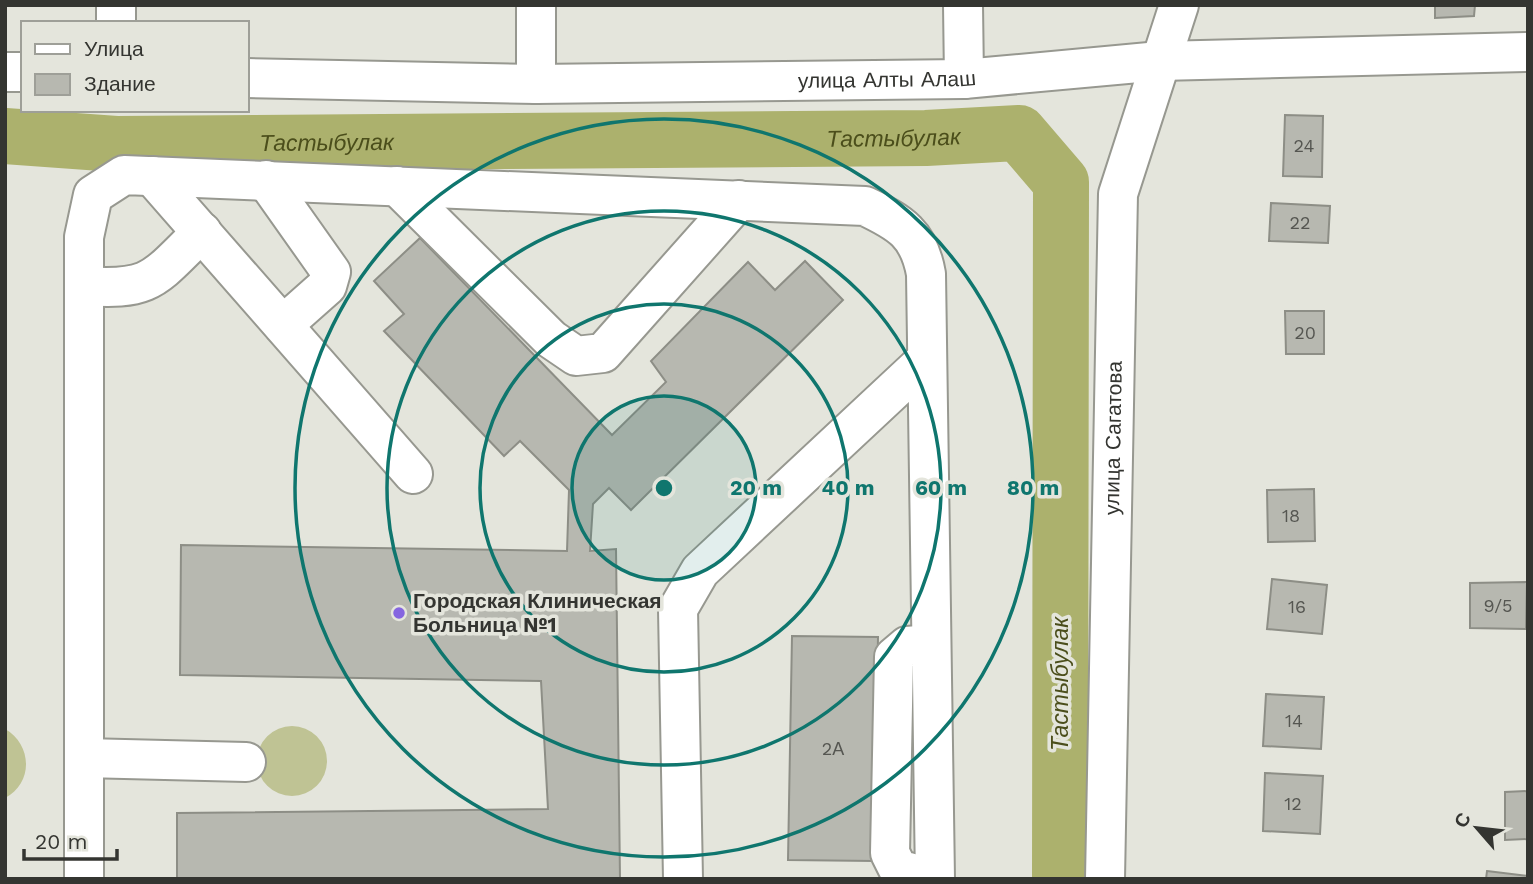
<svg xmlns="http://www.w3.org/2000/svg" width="1533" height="884" font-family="'Work Sans',sans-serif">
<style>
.green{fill:#bfc394}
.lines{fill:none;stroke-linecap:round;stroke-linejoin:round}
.river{stroke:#acb16d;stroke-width:56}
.building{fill:#b7b8b0;stroke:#8d8e86;stroke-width:2}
.minor-casing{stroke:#979890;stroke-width:42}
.minor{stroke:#fff;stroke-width:38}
.ring{fill:none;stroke:#0f766e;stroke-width:3.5}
.poi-dot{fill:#8565e0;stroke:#e4e5dc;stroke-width:2.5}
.labels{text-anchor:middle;stroke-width:7;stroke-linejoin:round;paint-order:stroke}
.number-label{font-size:18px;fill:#555651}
.street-label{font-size:21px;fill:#343531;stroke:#e4e5dc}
.poi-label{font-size:21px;font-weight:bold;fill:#343531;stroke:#e4e5dc;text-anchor:start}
.water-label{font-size:23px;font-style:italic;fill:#4b4e1b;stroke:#e4e5dc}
.centre{fill:#0f766e;stroke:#e4e5dc;stroke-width:3.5}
.ring-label{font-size:21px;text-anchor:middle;font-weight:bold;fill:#0f766e;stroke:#e4e5dc;stroke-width:7;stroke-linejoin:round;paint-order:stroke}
</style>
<rect width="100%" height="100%" fill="#e4e5dc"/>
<path class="green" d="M257 761a35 35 0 1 1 70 0a35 35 0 1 1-70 0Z
M5 729C32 744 34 783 5 798Z"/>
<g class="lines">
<path class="river" id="s1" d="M5 136 116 144 926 138 1019 133 1061 182 1060 879"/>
</g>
<path class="building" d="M1435 5H1475L1474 16 1435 18Z
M1285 115 1323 116 1322 177 1283 176Z
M1271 203 1330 206 1328 243 1269 241Z
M420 238 612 435 666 382 651 361 748 262 775 290 805 261 843 300 631 510 609 488 593 504 590 551 616 549 620 879H177V813L548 809 541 681 180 675 181 545 567 551 569 490 520 441 504 456 384 331 404 314 374 281Z
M1285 311H1324V354H1286Z
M1314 489 1315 541 1268 542 1267 490Z
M1272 579 1327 585 1322 634 1267 629Z
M1527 582 1526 629 1470 628V583Z
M792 636 878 637 874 861 788 860Z
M1266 694 1324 697 1321 749 1263 746Z
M1265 773 1323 776 1320 834 1263 831Z
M1528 791V839L1505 840V792Z
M1487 871 1528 876V879H1486Z"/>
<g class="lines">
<defs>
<g id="minor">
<path d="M116 5V23"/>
<path d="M536 5V84"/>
<path d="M963 5 964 79"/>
<path d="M5 72H23"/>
<path id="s2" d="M247 78 536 84 964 79 1160 61 1528 52"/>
<path d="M152 176 413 474"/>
<path d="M266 180 331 272 327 286 283 325"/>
<path d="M397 186 551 339 576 356 603 353 739 200"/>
<path d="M84 286C153 291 154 278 202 232"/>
<path d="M931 644 907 646 894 657 890 853 898 869 934 879"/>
<path d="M84 758 246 762"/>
<path d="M84 879V237L93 195 124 175 865 206C901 223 919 234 926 274L935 879"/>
<path d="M683 879 678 609 700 571 927 359"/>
<path id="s3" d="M1105 879 1118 194 1179 5"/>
</g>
</defs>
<use href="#minor" class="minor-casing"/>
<use href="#minor" class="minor"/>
</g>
<circle cx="664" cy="488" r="92" fill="#0f766e" fill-opacity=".12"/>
<g class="ring">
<circle cx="664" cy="488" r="92"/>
<circle cx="664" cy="488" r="184"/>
<circle cx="664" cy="488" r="277"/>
<circle cx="664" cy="488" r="369"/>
</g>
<circle class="poi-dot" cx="399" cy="613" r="7"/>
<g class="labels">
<g class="number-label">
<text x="1304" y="152">24</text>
<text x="1300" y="229">22</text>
<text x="1305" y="339">20</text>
<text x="1291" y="522">18</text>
<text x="1498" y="612">9/5</text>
<text x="1297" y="613">16</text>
<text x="1294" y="727">14</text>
<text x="833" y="755">2А</text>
<text x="1293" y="810">12</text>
</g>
<g class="street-label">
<text dy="7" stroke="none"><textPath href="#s2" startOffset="640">улица Алты Алаш</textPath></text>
<text dy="7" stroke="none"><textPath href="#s3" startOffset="441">улица Сагатова</textPath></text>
</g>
<g class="poi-label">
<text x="413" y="608">Городская Клиническая<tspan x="413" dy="24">Больница №1</tspan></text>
</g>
<g class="water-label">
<text dy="8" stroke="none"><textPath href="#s1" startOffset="889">Тастыбулак</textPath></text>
<text dy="8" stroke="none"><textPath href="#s1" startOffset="322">Тастыбулак</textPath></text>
<text transform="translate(1060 684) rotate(-90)" y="8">Тастыбулак</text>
</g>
</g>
<circle cx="664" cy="488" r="10" class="centre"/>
<g class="ring-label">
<text x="756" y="495">20 m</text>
<text x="848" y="495">40 m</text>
<text x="941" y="495">60 m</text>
<text x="1033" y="495">80 m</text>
</g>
<rect width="1533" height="884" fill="none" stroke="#343531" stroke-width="14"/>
<rect x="21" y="21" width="228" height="91" fill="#e4e5dc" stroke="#9e9f98" stroke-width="2"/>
<rect x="35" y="44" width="35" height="10" fill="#ffffff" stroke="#9e9f98" stroke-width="2"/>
<text x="84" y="56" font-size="21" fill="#343531">Улица</text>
<rect x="35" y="74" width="35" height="21" fill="#b7b8b0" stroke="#9e9f98" stroke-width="2"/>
<text x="84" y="91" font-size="21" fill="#343531">Здание</text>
<g transform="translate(1477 828) rotate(298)" stroke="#e4e5dc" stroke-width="5" paint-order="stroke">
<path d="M0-5L12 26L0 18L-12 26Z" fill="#343531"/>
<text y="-10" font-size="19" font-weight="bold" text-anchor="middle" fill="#343531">С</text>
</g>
<path d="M24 849v10h93v-10" fill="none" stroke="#343531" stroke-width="3.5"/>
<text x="35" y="849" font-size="21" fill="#343531" stroke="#e4e5dc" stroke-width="5" paint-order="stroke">20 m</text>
</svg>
